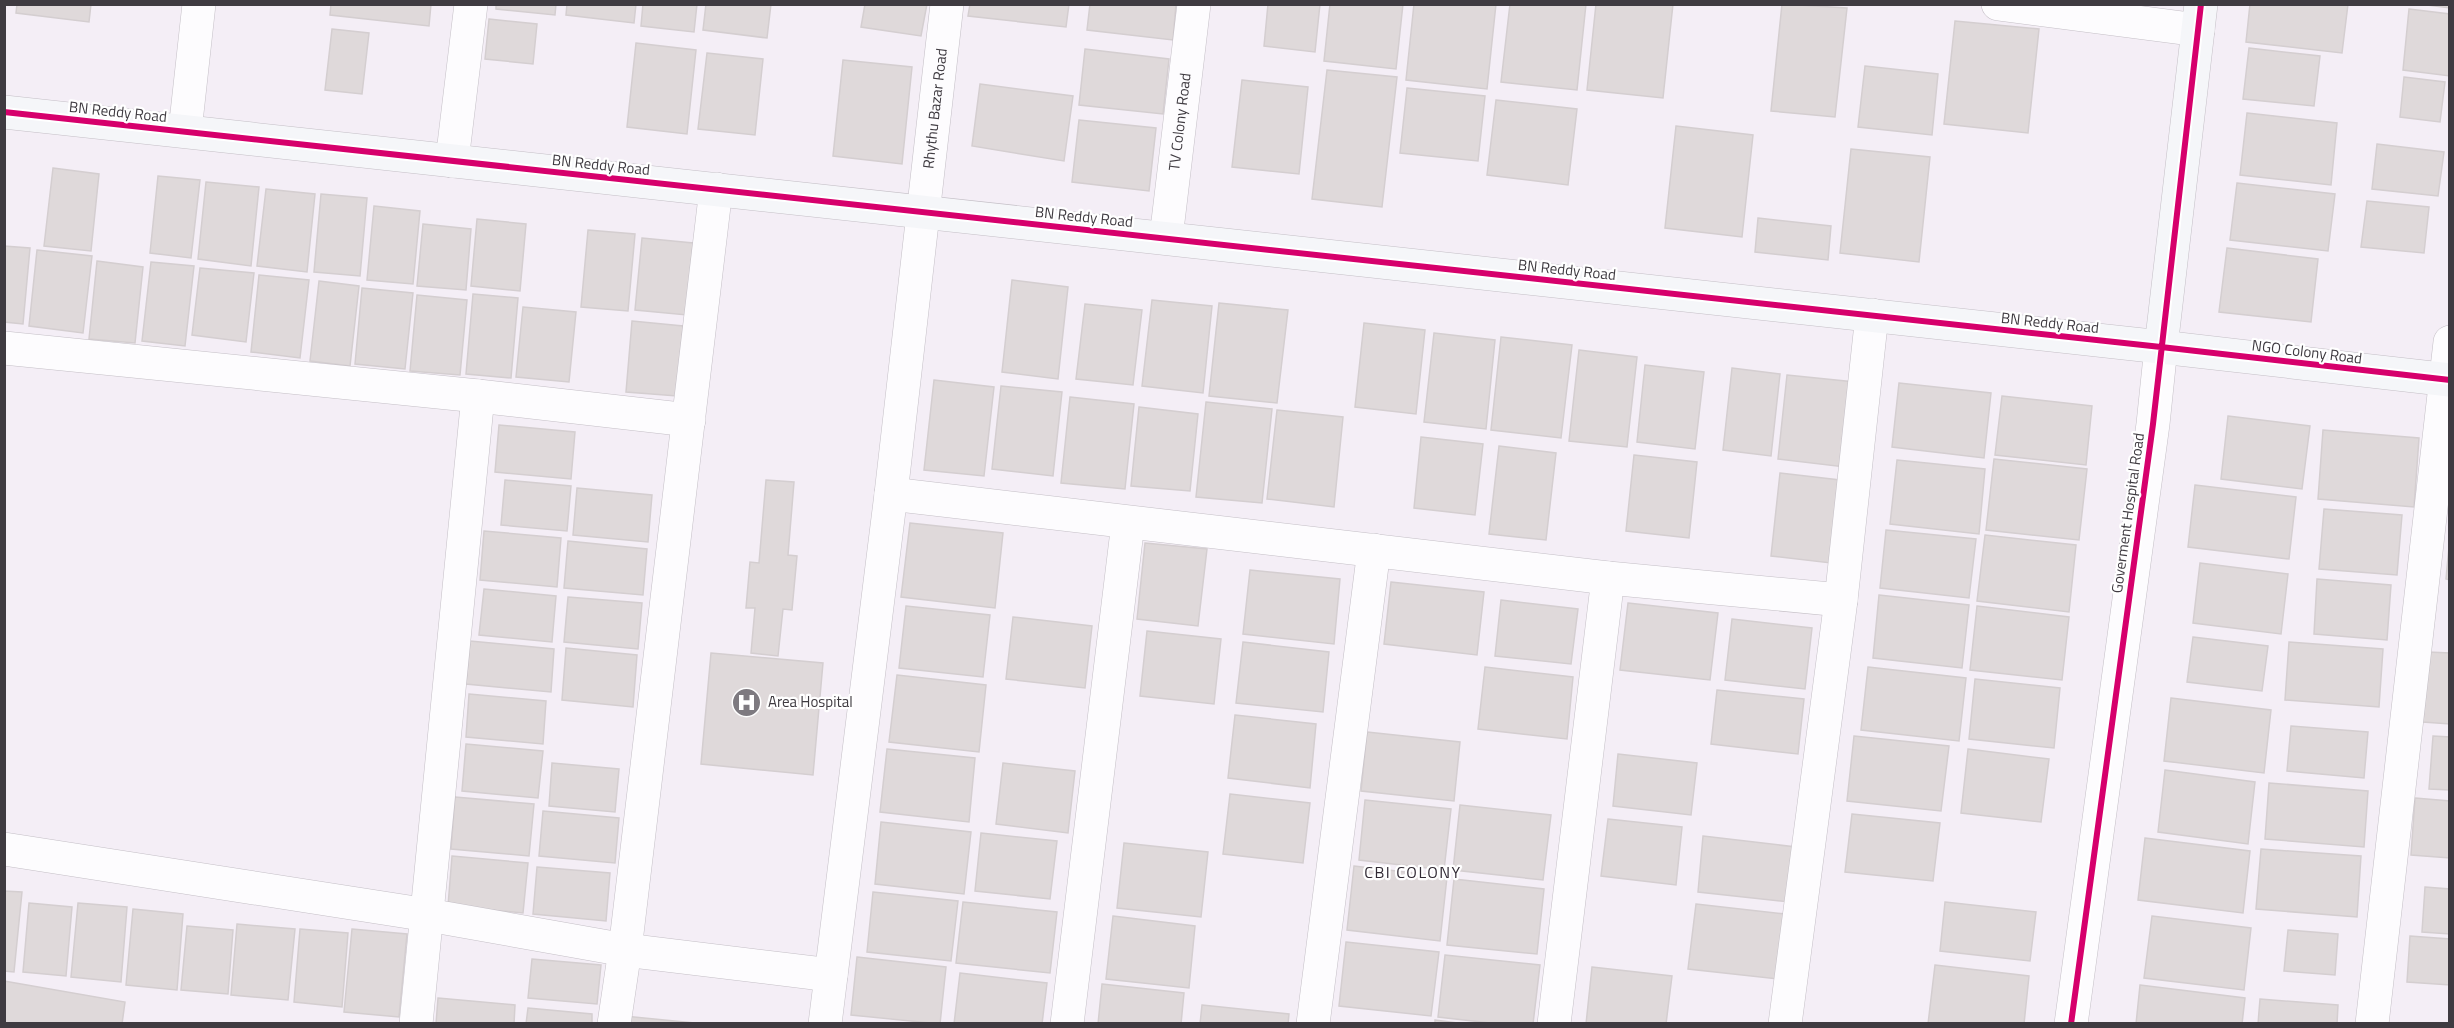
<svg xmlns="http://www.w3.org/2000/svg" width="2454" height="1028" font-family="'Titillium Web',sans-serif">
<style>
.building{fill:#dfd9da;stroke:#d4ced0;stroke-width:1.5}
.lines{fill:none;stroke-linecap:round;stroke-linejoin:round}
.street-casing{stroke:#c4bfc6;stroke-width:34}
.secondary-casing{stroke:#c4bfc6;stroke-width:34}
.street{stroke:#fdfcfe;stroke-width:33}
.secondary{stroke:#f5f6f9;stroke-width:33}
.cycleway-casing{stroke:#fff;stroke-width:10}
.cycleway{stroke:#d6006c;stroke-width:6}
.labels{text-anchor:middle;stroke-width:4.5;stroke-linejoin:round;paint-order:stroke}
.street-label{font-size:15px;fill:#3f3b41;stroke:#fff}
.poi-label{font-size:15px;fill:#3f3b41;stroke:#fff;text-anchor:start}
.neighbourhood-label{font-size:16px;letter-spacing:1.5px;fill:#312934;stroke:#fff}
</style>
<rect width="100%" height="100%" fill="#f4eef6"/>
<path class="building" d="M17 4H91L89 22 16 13Z
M331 4H431L429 26 330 15Z
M496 4H556L555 15 496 9Z
M567 4H636L634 23 566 15Z
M643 4H697L694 32 641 26Z
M706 4H771L767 38 703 30Z
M865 4H927L921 36 861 27Z
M970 4H1069L1066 27 968 16Z
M1090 4H1176L1173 40 1087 30Z
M1268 4H1320L1315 52 1264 46Z
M1330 4H1403L1396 69 1324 61Z
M1414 4H1496L1487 89 1406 80Z
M1510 4H1586L1577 90 1501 82Z
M1596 4H1673L1663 98 1587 90Z
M1782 4 1847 8 1835 117 1771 111Z
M2250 4H2348L2342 53 2246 42Z
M2419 4H2450V8Z
M2409 9 2450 14V76L2403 70Z
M489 19 537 24 533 64 485 59Z
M1955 21 2039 29 2028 133 1944 124Z
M332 29 369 33 362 94 325 90Z
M636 43 696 50 687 134 627 127Z
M2249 48 2320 56 2314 106 2243 99Z
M1085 49 1169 59 1163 114 1079 105Z
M707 53 763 59 755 135 698 129Z
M843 60 912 67 902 164 833 156Z
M1865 66 1938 74 1932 135 1858 127Z
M1327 70 1397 77 1382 207 1312 199Z
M2404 77 2445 82 2440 122 2400 117Z
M1242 80 1308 87 1299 174 1232 167Z
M980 84 1073 96 1064 161 972 146Z
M1407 88 1485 96 1478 161 1400 153Z
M1496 100 1577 109 1568 185 1487 175Z
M2247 113 2337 123 2331 185 2240 175Z
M1079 120 1156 128 1149 191 1072 182Z
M1676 126 1753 135 1742 237 1665 228Z
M2377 144 2444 152 2438 196 2372 189Z
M1851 149 1930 157 1919 262 1840 253Z
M53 168 99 174 91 251 44 246Z
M158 176 200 180 191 258 150 253Z
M206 182 259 187 251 266 198 259Z
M2237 183 2335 194 2328 251 2230 240Z
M266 189 315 194 307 272 257 266Z
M321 194 367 198 360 276 314 272Z
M2367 201 2429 207 2424 253 2361 247Z
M374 206 420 211 413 284 367 280Z
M1758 218 1831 226 1828 260 1755 252Z
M477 219 526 224 520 291 471 286Z
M423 224 471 229 466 290 417 286Z
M588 230 635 234 628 311 581 307Z
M642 238 693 243 687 315 635 310Z
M4 246 30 248 23 324 4 322Z
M2227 248 2318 259 2311 322 2219 312Z
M37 250 92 256 83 333 29 326Z
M97 261 143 267 135 343 89 339Z
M151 262 194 266 185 346 142 341Z
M200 268 254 273 246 342 192 335Z
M259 275 309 280 300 358 251 352Z
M1012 280 1068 287 1058 379 1002 372Z
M319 281 359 286 350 366 310 361Z
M362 288 413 293 405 369 355 364Z
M473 294 518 298 511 378 466 374Z
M417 295 467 300 460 375 410 371Z
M1152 300 1212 306 1203 393 1142 386Z
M1219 303 1288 310 1277 403 1209 396Z
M1085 304 1142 310 1133 385 1076 379Z
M523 307 576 312 569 382 516 377Z
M632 321 683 326 677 396 626 392Z
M1364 323 1425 330 1416 414 1355 407Z
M1434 333 1495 340 1486 429 1424 422Z
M1501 337 1572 345 1561 438 1491 430Z
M1579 350 1637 357 1627 447 1569 441Z
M1645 365 1704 372 1695 449 1637 442Z
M1732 368 1780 374 1771 456 1723 450Z
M1787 375 1855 382 1845 467 1778 459Z
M934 380 994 387 984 476 924 470Z
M1899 383 1991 393 1984 458 1892 447Z
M1001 386 1062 392 1053 476 992 469Z
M2002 396 2092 406 2086 465 1995 455Z
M1070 397 1134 404 1125 489 1061 483Z
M1206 402 1272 409 1262 503 1196 497Z
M1139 407 1198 414 1190 491 1131 486Z
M1277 410 1343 417 1334 507 1267 499Z
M2228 416 2310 426 2302 489 2221 479Z
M499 425 575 432 571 479 495 472Z
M2323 430 2419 438 2414 507 2318 499Z
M1421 437 1483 444 1475 515 1414 508Z
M1499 446 1556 453 1546 540 1489 534Z
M1634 455 1697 462 1689 538 1626 531Z
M1994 459 2087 469 2079 540 1986 530Z
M1897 460 1985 469 1979 534 1890 524Z
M1780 473 1840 480 1831 563 1771 556Z
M505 480 571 486 567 531 501 525Z
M766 480 794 482 788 555 797 556 792 610 783 609 778 656 751 653 755 608H746L750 562 759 563Z
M2195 485 2296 497 2289 559 2188 547Z
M577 488 652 495 648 542 573 535Z
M2324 509 2402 515 2397 575 2319 569Z
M910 523 1003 533 995 608 901 597Z
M1886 530 1976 539 1969 598 1880 588Z
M484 531 561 538 557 587 480 580Z
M1985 535 2076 545 2069 612 1977 601Z
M2450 536V580L2446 579Z
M568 541 647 549 643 595 564 588Z
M1145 543 1207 549 1198 626 1137 619Z
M2200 563 2288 574 2281 634 2193 623Z
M1250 570 1340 579 1334 644 1243 634Z
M2317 579 2391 585 2387 640 2314 634Z
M1391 582 1484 592 1477 655 1384 644Z
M484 589 556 596 552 642 479 635Z
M1879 595 1969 605 1962 668 1873 658Z
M568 597 642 603 638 649 564 642Z
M1501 600 1578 609 1571 664 1495 656Z
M1628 603 1718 613 1710 680 1620 670Z
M906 606 990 615 983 677 899 668Z
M1977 606 2069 617 2062 680 1970 670Z
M1013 617 1092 626 1085 688 1006 679Z
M1732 619 1812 628 1805 689 1725 680Z
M1147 631 1221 639 1214 704 1140 696Z
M2193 637 2268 646 2262 691 2187 682Z
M470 641 554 649 551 692 466 684Z
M1243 642 1329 652 1323 712 1236 703Z
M2289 642 2383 649 2379 707 2285 700Z
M566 648 637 655 633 707 562 700Z
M2428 652 2450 653V724L2423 722Z
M711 653 823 663 813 775 701 764Z
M1485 667 1573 677 1567 739 1478 729Z
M1868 667 1966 678 1959 741 1861 730Z
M897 675 986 685 979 752 889 742Z
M1975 679 2060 688 2054 748 1969 739Z
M1717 690 1804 699 1798 754 1711 744Z
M469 694 546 701 543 744 466 737Z
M2171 698 2271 710 2264 773 2164 761Z
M1235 715 1316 724 1310 788 1228 778Z
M2291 726 2368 732 2364 778 2287 771Z
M1367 732 1460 742 1454 801 1361 791Z
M1854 736 1949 746 1941 811 1847 801Z
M2433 736 2450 737V790L2429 789Z
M466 744 543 751 538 798 462 791Z
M887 749 975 758 969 822 880 812Z
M1968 749 2049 759 2041 822 1961 813Z
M1618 754 1697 763 1691 815 1613 806Z
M552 763 619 769 615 812 549 806Z
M1003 763 1075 771 1068 833 996 824Z
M2165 770 2255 782 2248 844 2158 832Z
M2269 783 2368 791 2364 847 2265 839Z
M1230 794 1310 803 1303 863 1223 854Z
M455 797 534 804 529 856 451 849Z
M2415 798 2450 801V858L2411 855Z
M1365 800 1451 809 1444 870 1359 860Z
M1460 805 1551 815 1543 880 1453 870Z
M543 811 619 818 615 863 539 856Z
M1852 814 1940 823 1933 881 1845 872Z
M1608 819 1682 827 1676 885 1601 876Z
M881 822 971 832 964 894 875 884Z
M981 833 1057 841 1050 899 975 891Z
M1703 836 1796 847 1790 902 1698 892Z
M2145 838 2250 851 2243 913 2138 900Z
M1124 843 1208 852 1201 917 1117 908Z
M2261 849 2361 856 2357 917 2256 909Z
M452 856 528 863 523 913 448 906Z
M1354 866 1447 877 1440 941 1347 930Z
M537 867 610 873 606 921 533 914Z
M1454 879 1544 889 1537 954 1447 945Z
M2425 887 2450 889V934L2422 932Z
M4 891 22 892 14 972 4 971Z
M873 892 958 901 951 961 867 952Z
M963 902 1057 912 1050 973 956 963Z
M1945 902 2036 912 2030 961 1940 951Z
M29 903 72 907 66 976 23 972Z
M78 903 127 907 121 982 71 977Z
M1696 904 1785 914 1778 979 1688 969Z
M133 909 183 914 177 990 126 985Z
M1113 916 1195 926 1189 988 1106 979Z
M2152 916 2251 928 2244 990 2144 978Z
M237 924 295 929 288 1000 231 995Z
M187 926 233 930 228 994 181 990Z
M300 929 348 933 342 1007 294 1002Z
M352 929 407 934 399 1017 344 1012Z
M2288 930 2338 934 2335 975 2284 971Z
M2410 936 2450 939V985L2407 982Z
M1346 942 1439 952 1431 1016 1339 1006Z
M1445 955 1540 965 1533 1024H1499L1438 1017Z
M857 957 946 967 940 1024 851 1015Z
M532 959 601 965 597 1004 528 998Z
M1935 965 2029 976 2024 1024H1928Z
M1592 967 1672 976 1666 1024H1586Z
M960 973 1047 983 1042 1024H954Z
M4 981 125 1002 122 1024H4Z
M1102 984 1184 993 1181 1024H1098Z
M2140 985 2245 998 2242 1024H2136Z
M438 998 515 1005 514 1024H436Z
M2260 999 2338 1005 2337 1024H2258Z
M1202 1005 1289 1014 1288 1024H1200Z
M528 1008 592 1014V1024H526Z
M624 1016 705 1024H624Z
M1435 1020 1465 1024H1435Z"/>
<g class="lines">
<defs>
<g id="street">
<path d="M1998 4 2198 30"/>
<path d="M185 131 199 4"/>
<path d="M452 161 471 4"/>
<path id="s1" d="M1166 238 1194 4"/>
<path d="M4 348 478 396 689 420"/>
<path d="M891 494 1608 578 1841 600"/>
<path d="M4 849 428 915 625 950 831 975"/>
<path d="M416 1024 478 396"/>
<path d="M614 1024 625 950 716 189"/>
<path id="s2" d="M825 1024 891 494 947 4"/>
<path d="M1067 1024 1128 523"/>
<path d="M1313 1024 1374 550"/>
<path d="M1554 1024 1608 578"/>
<path d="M1785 1024 1841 600 1872 315"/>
<path d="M2071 1024 2153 424 2161 347"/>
<path d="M2372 1024 2450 342"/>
</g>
<path id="secondary" d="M4 112 2161 347 2450 380
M2161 347 2201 4"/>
</defs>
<use href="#street" class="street-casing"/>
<use href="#secondary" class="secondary-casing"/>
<use href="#street" class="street"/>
<use href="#secondary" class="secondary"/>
<defs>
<path id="cycleway" d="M4 112 2161 347 2450 380
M2071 1024 2153 424 2201 4"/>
</defs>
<use href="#cycleway" class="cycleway-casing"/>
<use href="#cycleway" class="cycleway"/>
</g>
<defs>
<symbol id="hospital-disc" viewBox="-11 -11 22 22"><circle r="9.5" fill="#7e7a80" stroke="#fff"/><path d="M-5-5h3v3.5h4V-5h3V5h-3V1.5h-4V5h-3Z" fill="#fff"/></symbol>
</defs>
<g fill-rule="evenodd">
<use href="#hospital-disc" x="730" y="686" width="33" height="33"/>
</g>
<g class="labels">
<g class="street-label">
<text dy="5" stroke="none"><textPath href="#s2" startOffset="922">Rhythu Bazar Road</textPath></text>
<text transform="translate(118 112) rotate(6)" y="5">BN Reddy Road</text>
<text dy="5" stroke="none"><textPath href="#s1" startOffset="117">TV Colony Road</textPath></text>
<text transform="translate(601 165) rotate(6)" y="5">BN Reddy Road</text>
<text transform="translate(1084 217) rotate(6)" y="5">BN Reddy Road</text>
<text transform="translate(1567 270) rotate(6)" y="5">BN Reddy Road</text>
<text transform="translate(2050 323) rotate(6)" y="5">BN Reddy Road</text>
<text transform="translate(2307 352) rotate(7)" y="5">NGO Colony Road</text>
<text transform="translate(2128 513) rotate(-82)" y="5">Goverment Hospital Road</text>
</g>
<g class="poi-label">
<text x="768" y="707">Area Hospital</text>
</g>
<g class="neighbourhood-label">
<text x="1413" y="878">CBI COLONY</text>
</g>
</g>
<rect width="2454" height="1028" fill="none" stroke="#3f3b41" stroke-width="12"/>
</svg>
